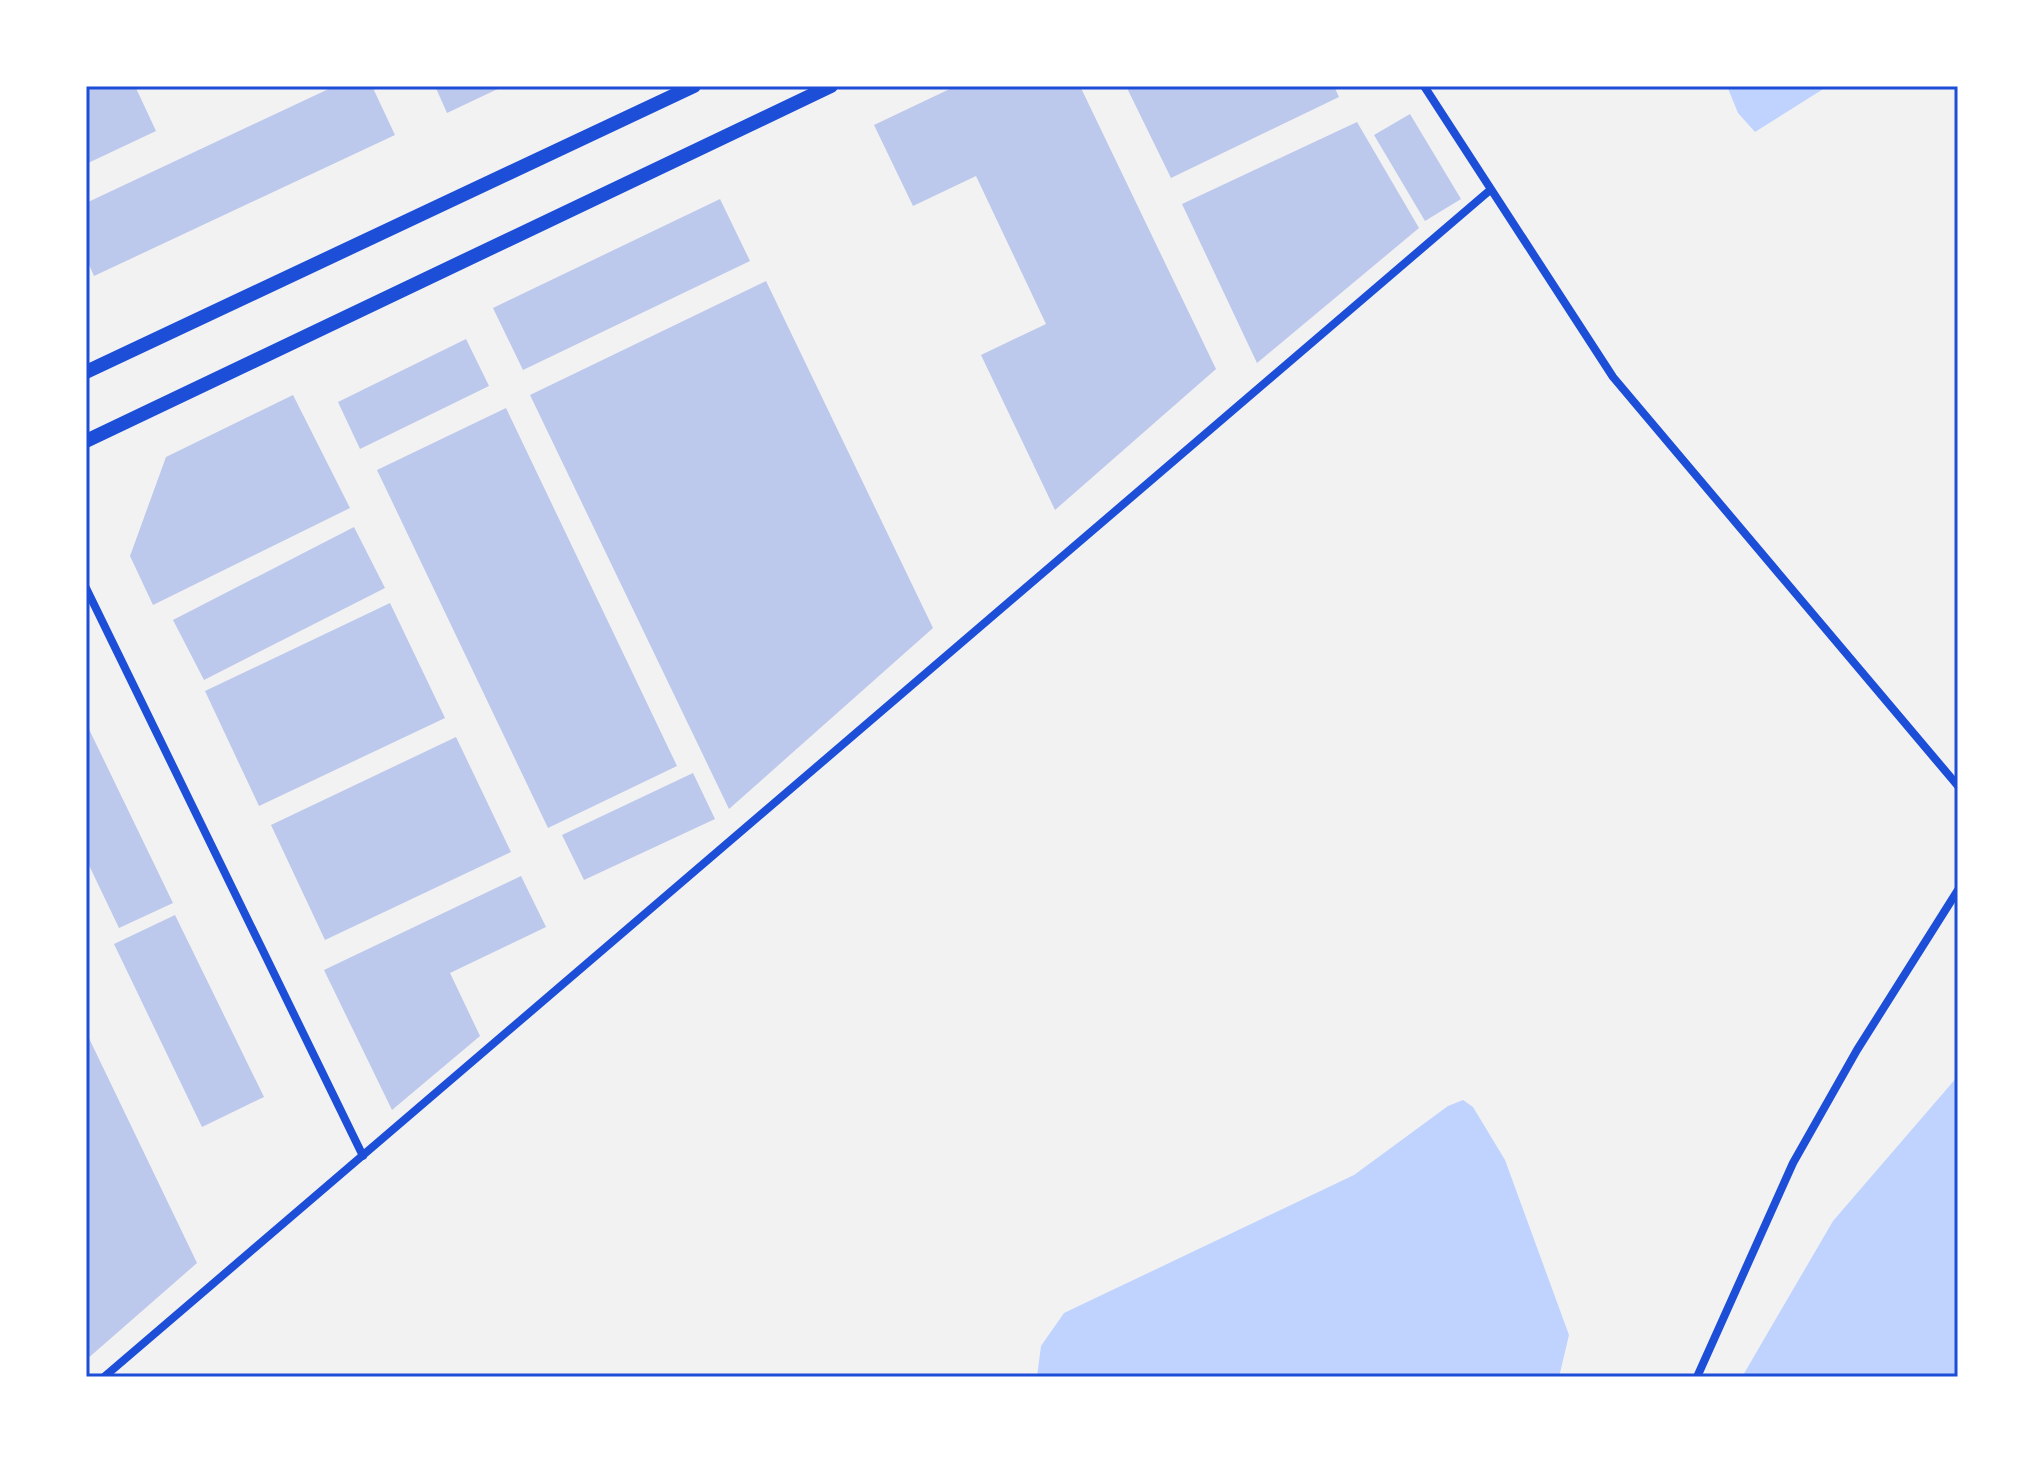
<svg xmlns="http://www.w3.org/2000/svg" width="2044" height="1463" font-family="'DM Sans',sans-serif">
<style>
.water{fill:#bfd3fe}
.building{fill:#bdc9ec}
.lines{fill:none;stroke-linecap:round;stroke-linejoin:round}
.minor{stroke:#1d4ed8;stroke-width:8}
.tertiary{stroke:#1d4ed8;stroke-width:14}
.neatline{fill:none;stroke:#1d4ed8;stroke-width:3}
</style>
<rect width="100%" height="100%" fill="#f2f2f2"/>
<path class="water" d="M1727 86H1828L1755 132 1738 113Z
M1958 1076V1377H1742L1833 1221Z
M1463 1100 1473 1107 1505 1160 1569 1335 1559 1377H1037L1041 1346 1064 1313 1354 1175 1448 1106Z"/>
<path class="building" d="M86 86H135L156 131 86 164Z
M335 86H372L395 135 94 276 86 258V203Z
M435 86H504L447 113Z
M956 86H1080L1216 369 1055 510 981 355 1046 324 976 176 913 206 874 125Z
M1126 86H1334L1339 97 1171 178Z
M1410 114 1461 199 1425 221 1374 135Z
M1357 122 1419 228 1257 363 1182 204Z
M720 199 750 261 523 370 493 308Z
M766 281 933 628 729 809 530 395Z
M466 339 489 386 360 449 338 402Z
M293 395 350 508 153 605 130 556 166 457Z
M506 408 677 766 548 828 377 470Z
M354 527 385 588 204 680 173 620Z
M390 603 445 718 259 806 205 691Z
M86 723 173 903 119 928 86 859Z
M456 737 511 852 325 940 271 825Z
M693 773 715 819 584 880 562 835Z
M521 876 546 927 450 973 480 1036 392 1110 324 970Z
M175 915 264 1097 202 1127 114 944Z
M86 1032 197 1263 86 1360Z"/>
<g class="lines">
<path class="minor" d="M1424 86 1613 377 1958 786
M86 588 363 1156
M104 1377 1489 191
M1697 1377 1793 1163 1857 1050 1958 890"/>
<path class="tertiary" d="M86 372 694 86
M86 441 831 86"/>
</g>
<rect width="2044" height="1463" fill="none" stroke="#ffffff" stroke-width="176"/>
<rect x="88" y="88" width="1868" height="1287" class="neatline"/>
</svg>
